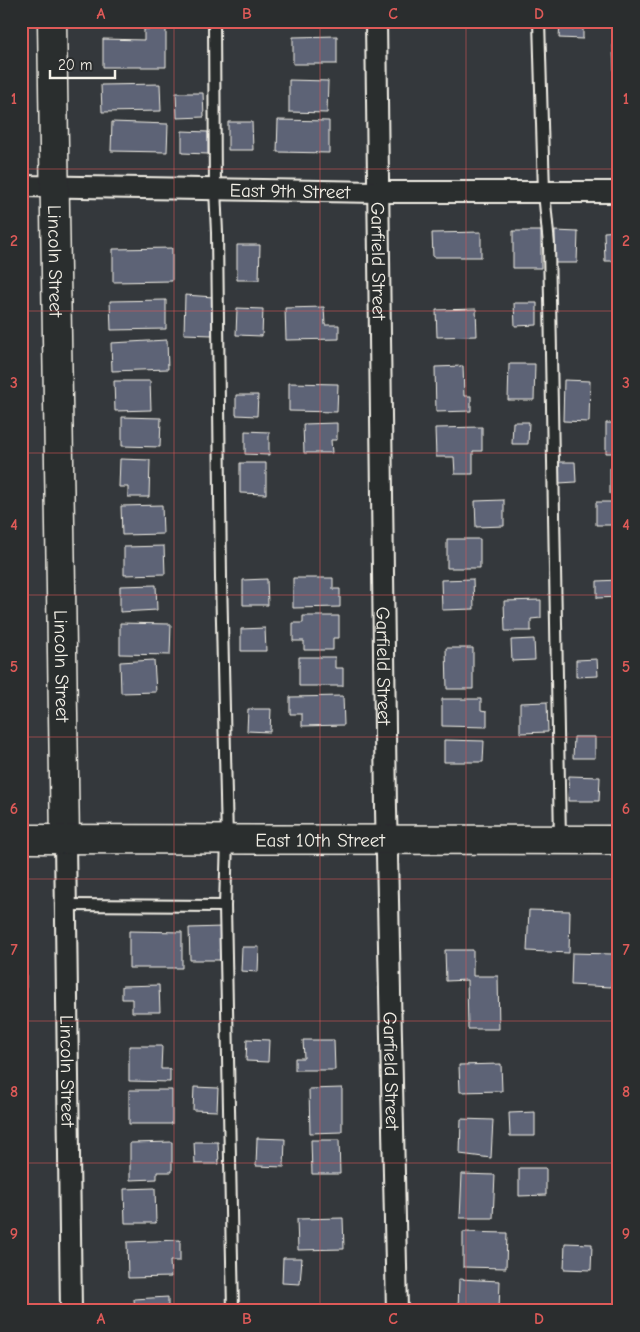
<svg xmlns="http://www.w3.org/2000/svg" width="640" height="1332" font-family="'Comic Neue',sans-serif">
<style>
.building{fill:#5d6476;stroke:#f4f1e8}
.lines{fill:none;stroke-linecap:round;stroke-linejoin:round}
.lane-casing{stroke:#f4f1e8;stroke-width:14}
.street-casing{stroke:#f4f1e8;stroke-width:24}
.secondary-casing{stroke:#f4f1e8;stroke-width:31}
.lane{stroke:#2a2d2e;stroke-width:10}
.street{stroke:#2a2d2e;stroke-width:20}
.secondary{stroke:#2a2d2e;stroke-width:28}
.grid{fill:none;stroke:#de5a58;stroke-width:1;stroke-opacity:0.55}
.labels{text-anchor:middle;stroke-width:4;stroke-linejoin:round;paint-order:stroke}
.street-label{font-size:19px;fill:#f4f1e8;stroke:#2a2d2e}
.neatline{fill:none;stroke:#de5a58;stroke-width:2}
.grid-label{font-size:16px;text-anchor:middle;font-weight:bold;fill:#de5a58}
</style>
<rect width="100%" height="100%" fill="#34383c"/>
<filter id="ink" filterUnits="userSpaceOnUse"><feTurbulence type="fractalNoise" baseFrequency=".02" numOctaves="2"/><feDisplacementMap in="SourceGraphic" scale="10" xChannelSelector="R" yChannelSelector="G"/><feConvolveMatrix kernelMatrix="1 2 1 2 8 2 1 2 1" color-interpolation-filters="sRGB"/></filter>
<g filter="url(#ink)">
<path class="building" d="M560 21H583V39L559 38Z
M612 21H619V73H614Z
M144 29H166V67H103V39L144 40Z
M337 36V64H293V37Z
M289 80 328 81 327 113 289 112Z
M160 84 161 111 102 112 101 85Z
M176 93H203L204 117 177 118Z
M614 98H619V158H616Z
M278 120 329 121V153L277 152Z
M112 122 168 124 167 152 111 151Z
M228 122H252L253 150H228Z
M182 131 208 132V154L182 153Z
M513 231H541V268H513Z
M555 231 578 232 577 263H555Z
M619 231V273H615L614 261H605L604 232Z
M481 232V257H433L432 233Z
M237 245H260L259 280H237Z
M172 248V281L113 282V249Z
M185 295 214 297 212 335 184 334Z
M166 300V329L111 330 110 301Z
M514 303H537V325L515 326Z
M324 307 325 325H339V339L286 340 285 308Z
M237 308 263 309 262 336 236 335Z
M476 309 477 336 437 337 436 310Z
M167 340 168 369 112 371 111 343Z
M509 364H535L534 400H508Z
M463 366 464 396H471V411L436 412 435 367Z
M564 380 590 381 589 422 563 421Z
M114 381H150L151 410 115 411Z
M289 383 338 384 337 412 289 411Z
M236 395H258L257 416 236 415Z
M122 417 161 418 160 447 122 446Z
M513 422H529L528 444H512Z
M337 423V440H331L332 453H304L303 424Z
M606 423H619V453H606Z
M482 427V451H473V474H455L454 457H436L435 428Z
M245 431 269 432V455L245 454Z
M120 459 150 460 149 497H128V487H119Z
M559 462H575L576 482 559 483Z
M240 463H266V494L240 493Z
M610 468H619V494H610Z
M504 500V526L476 527 475 501Z
M596 502H619V525H596Z
M162 505 163 534 122 535 121 506Z
M447 539H480V568H447Z
M164 546 165 574 124 575V547Z
M293 578H333V589H340V607L293 608Z
M267 579 268 605H243V580Z
M473 579 474 609 442 610 441 580Z
M619 580V597L597 598V581Z
M156 585 157 610 120 612V586Z
M541 600V618L531 619V631H505L504 601Z
M303 616H339V638H333V650H304V641H293V623H303Z
M120 623 171 624 170 655 120 654Z
M265 628 266 651H241V629Z
M534 639 535 660 512 661 511 640Z
M446 648H473V689H447Z
M299 657H335V668H343V686H299Z
M597 659 598 676 576 677V660Z
M154 660 156 692 121 693 120 662Z
M343 696 344 725 302 726V714H290V697Z
M442 699H481V710L487 711V727L442 726Z
M547 702 548 732 520 733V703Z
M248 709H271L270 732 247 731Z
M574 737H595V758H573Z
M444 740 484 741 483 762H444Z
M569 776 600 777 599 801H568Z
M615 781H619V808H616Z
M529 910 570 911 569 953 527 951Z
M223 927 224 960H190L189 928Z
M129 931 182 932V968H129Z
M242 947H259L258 972 241 971Z
M445 950H473V976H498L499 1029H468L467 980 446 981Z
M572 953 613 954 611 987 571 985Z
M21 957H26V988L21 989Z
M159 985 160 1012H132V999H122V986Z
M247 1039 269 1040 268 1062 246 1061Z
M303 1040H334L335 1070H295V1058H304Z
M129 1046H162L161 1069H170V1082L129 1081Z
M501 1064 502 1091 460 1092 459 1065Z
M194 1087 218 1088 217 1111 193 1110Z
M342 1088V1132L310 1133 309 1089Z
M129 1090H172V1124H129Z
M535 1112V1136H510L509 1113Z
M461 1119 493 1120 491 1158 460 1154Z
M257 1138 285 1139 284 1167 256 1166Z
M311 1140H339L340 1174H312Z
M172 1142V1172H157V1179L130 1180V1143Z
M194 1142H218L219 1164H195Z
M519 1168H546V1195L519 1196Z
M462 1174 495 1175 493 1218H460Z
M155 1188 156 1223H125L124 1189Z
M343 1218 344 1249 298 1250 297 1219Z
M463 1232 507 1233 506 1268 463 1267Z
M180 1240V1261H170L171 1277 128 1278 127 1242Z
M565 1243 592 1244 591 1270 564 1269Z
M283 1258H302L300 1284 282 1283Z
M459 1279 500 1281 499 1311H458Z
M168 1297V1311H135L134 1299Z"/>
<g class="lines">
<defs>
<path id="lane" d="M539 21 544 192 549 245 560 839
M65 905 225 906 227 840 221 578 217 233 215 189 214 21
M225 906 233 1311"/>
<g id="street">
<path id="s1" d="M376 21 386 809 397 1311"/>
<path id="s2" d="M21 186 377 192H619"/>
<path id="s3" d="M65 840 71 1311"/>
</g>
<g id="secondary">
<path id="s4" d="M52 21 65 840"/>
<path id="s5" d="M21 839 619 840"/>
</g>
</defs>
<use href="#lane" class="lane-casing"/>
<use href="#street" class="street-casing"/>
<use href="#secondary" class="secondary-casing"/>
<use href="#lane" class="lane"/>
<use href="#street" class="street"/>
<use href="#secondary" class="secondary"/>
</g>
</g>
<path class="grid" d="M174 21V1311M320 21V1311M466 21V1311M21 169H619M21 311H619M21 453H619M21 595H619M21 737H619M21 879H619M21 1021H619M21 1163H619"/>
<g class="labels">
<g class="street-label">
<text dy="7" stroke="none"><textPath href="#s2" startOffset="269">East 9th Street</textPath></text>
<text dy="7" stroke="none"><textPath href="#s4" startOffset="240">Lincoln Street</textPath></text>
<text dy="7" stroke="none"><textPath href="#s1" startOffset="240">Garfield Street</textPath></text>
<text dy="7" stroke="none"><textPath href="#s4" startOffset="645">Lincoln Street</textPath></text>
<text dy="7" stroke="none"><textPath href="#s1" startOffset="645">Garfield Street</textPath></text>
<text dy="7" stroke="none"><textPath href="#s5" startOffset="299">East 10th Street</textPath></text>
<text dy="7" stroke="none"><textPath href="#s3" startOffset="231">Lincoln Street</textPath></text>
<text dy="7" stroke="none"><textPath href="#s1" startOffset="1050">Garfield Street</textPath></text>
</g>
</g>
<rect width="640" height="1332" fill="none" stroke="#2a2d2e" stroke-width="55"/>
<path d="M50 70v8h65v-8" fill="none" stroke="#f4f1e8" stroke-width="2.5"/>
<text x="58" y="70" font-size="15" fill="#f4f1e8" stroke="#2a2d2e" stroke-width="4" paint-order="stroke">20 m</text>
<rect x="28" y="28" width="584" height="1276" class="neatline"/>
<g class="grid-label">
<text x="101" y="19">A</text>
<text x="247" y="19">B</text>
<text x="393" y="19">C</text>
<text x="539" y="19">D</text>
<text x="14" y="104">1</text>
<text x="626" y="104">1</text>
<text x="14" y="246">2</text>
<text x="626" y="246">2</text>
<text x="14" y="388">3</text>
<text x="626" y="388">3</text>
<text x="14" y="530">4</text>
<text x="626" y="530">4</text>
<text x="14" y="672">5</text>
<text x="626" y="672">5</text>
<text x="14" y="814">6</text>
<text x="626" y="814">6</text>
<text x="14" y="955">7</text>
<text x="626" y="955">7</text>
<text x="14" y="1097">8</text>
<text x="626" y="1097">8</text>
<text x="14" y="1239">9</text>
<text x="626" y="1239">9</text>
<text x="101" y="1324">A</text>
<text x="247" y="1324">B</text>
<text x="393" y="1324">C</text>
<text x="539" y="1324">D</text>
</g>
</svg>
